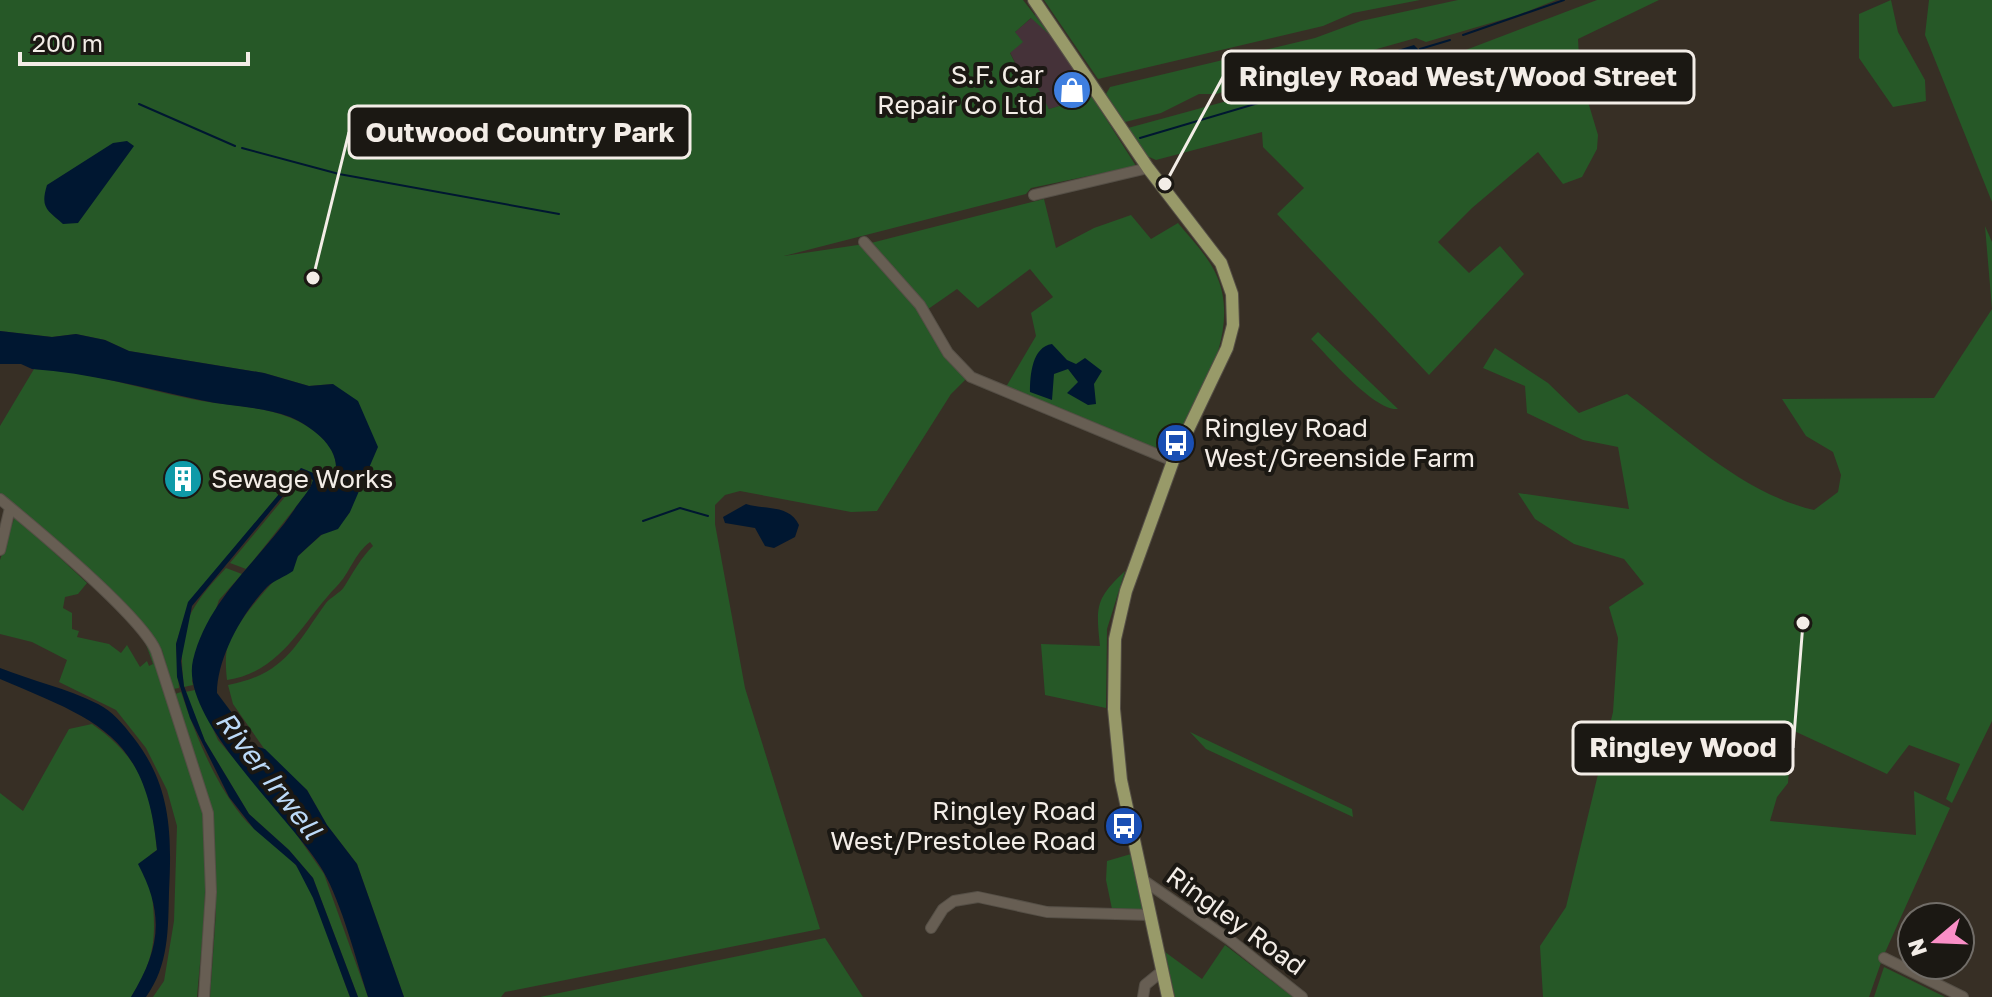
<svg xmlns="http://www.w3.org/2000/svg" width="1992" height="997" font-family="'Golos Text',sans-serif">
<style>
.commercial{fill:#453239}
.green{fill:#265827}
.water{fill:#001731}
.lines{fill:none;stroke-linecap:round;stroke-linejoin:round}
.stream{stroke:#001731;stroke-width:2}
.minor-casing{stroke:#554f46;stroke-width:12}
.major-casing{stroke:#554f46;stroke-width:14}
.minor{stroke:#675e53;stroke-width:10}
.major{stroke:#989a69;stroke-width:12}
.labels{text-anchor:middle;stroke-width:8;stroke-linejoin:round;paint-order:stroke}
.poi-label{font-size:26px;fill:#f3ede7;stroke:#1b1813;text-anchor:end}
.street-label{font-size:26px;fill:#f3ede7;stroke:#1b1813}
.water-label{font-size:28px;font-style:italic;fill:#bcdaf8;stroke:#1b1813}
.leader{fill:none;stroke:#f3ede7;stroke-width:3}
.callout-dot{fill:#f3ede7;stroke:#1b1813;stroke-width:3}
.callout{fill:#1b1813;stroke:#f3ede7;stroke-width:3}
.callout-label{font-size:28px;text-anchor:middle;font-weight:bold;fill:#f3ede7}
</style>
<rect width="100%" height="100%" fill="#372f25"/>
<path class="commercial" d="M1036 14 1089 92 1073 102 1049 109 1023 79 1010 52 1022 42 1014 33Z"/>
<path class="green" d="M0 0H1023L1051 36 1031 18 1015 32 1023 42 1010 53 1023 79 1032 77 1049 109 1073 102 1089 92 1136 166 1031 188 1026 194 784 256 871 243 1044 199 1056 248 1094 228 1131 215 1151 239 1178 223C1191 239 1206 254 1215 272 1245 333 1194 403 1169 457L1006 387 1036 336 1031 313 1053 297 1030 269 978 308 957 289 921 314 947 359 966 379 951 394 877 511 851 512 740 491 725 495 715 505V524L745 688 820 929 505 992 501 997H404L357 864 327 825 307 790 272 760 233 704 228 685C285 674 295 646 326 603 331 597 340 593 344 587 354 571 360 559 373 546L370 542C354 554 350 573 337 586 302 622 282 672 227 680 226 671 225 658 227 649 234 619 293 559 317 539 331 526 337 530 350 512L333 384 309 386 264 373 129 351 105 340 76 334 52 337 0 331Z
M1044 0H1420L1353 13 1323 26 1098 79Z
M1458 0H1556L1518 15 1426 42 1416 38 1216 94H1199L1161 113 1125 122 1106 94 1110 87 1315 38 1361 21Z
M1597 0H1659L1578 39 1580 75 1598 135 1597 149 1582 177 1563 184 1538 152 1472 208 1438 242 1469 273 1500 246 1524 274 1429 375 1277 214 1304 188 1263 147 1262 132 1156 160 1147 156 1128 128 1271 89 1272 99 1282 104C1333 85 1388 61 1442 59Z
M1891 0 1898 32 1925 80 1926 101 1893 107 1859 58V14Z
M1929 0H1992V202L1925 35Z
M1985 226 1992 242V721L1952 803 1946 799 1960 764 1909 745 1887 774 1792 730 1788 783 1777 797 1770 821 1916 835 1914 791 1950 808 1883 957 1869 997H1543L1540 946 1566 907 1613 712 1618 638 1609 607 1644 584 1624 559 1574 544 1535 519 1518 493 1629 509 1618 447 1583 440 1527 413 1525 386 1483 368 1495 348 1548 383 1579 413 1627 394C1684 436 1744 494 1814 510L1838 492 1841 475 1833 452 1806 436 1782 399 1934 398 1992 309Z
M1318 332 1398 409C1375 412 1328 356 1311 339Z
M34 369C91 371 146 391 202 401 231 406 264 406 291 418 316 428 346 452 333 481L301 468 189 602 176 644 179 688 173 689 162 650 147 627 0 494V426Z
M304 474 313 481 310 489 253 561 246 569 230 563Z
M15 516 87 583 78 594 65 597 63 608 72 613V629L79 631 77 637 109 644 121 653 127 645 140 667 147 661 149 666 153 664 143 636 153 655C168 698 189 744 198 789 212 857 203 929 197 997H153L164 981 174 921 177 826 167 790 146 748 116 710 59 682 67 660 32 642 0 634V560Z
M226 568 242 574 219 600 192 681 193 685 184 687C177 627 187 610 226 568Z
M1125 571 1107 629 1106 708 1045 695 1041 644 1100 646C1096 607 1095 599 1125 571Z
M195 690 218 740 285 818 324 874 368 997H358L313 878 289 850 249 814 205 741 185 692Z
M181 692C196 736 216 787 247 822 262 838 285 848 297 867 322 905 334 955 350 997H210L216 912 210 803 175 694Z
M92 724C142 759 151 791 157 850L150 855C150 914 167 943 131 997H0V793L23 811 69 729Z
M1190 732 1352 809 1353 817 1206 749Z
M1131 854 1144 911 1112 909 1106 880 1107 861Z
M825 938 863 997H540Z
M1225 945 1293 997H1175L1165 952 1202 979Z
M1884 967 1945 997H1874Z"/>
<path class="water" d="M1414 45 1424 55 1422 60 1341 82 1282 104 1272 99 1271 89Z
M127 141 134 146 78 223 63 224C47 210 40 208 47 185L113 143Z
M0 331 52 337 76 334 105 340 129 351 264 373 309 386 333 384 358 401 378 447 350 512 338 529 321 535 298 556 293 571C285 577 274 580 267 587 242 613 217 658 217 693L241 725 251 745 265 749 307 790 327 825 357 864 404 997H368C356 960 342 904 323 871 292 818 179 720 193 660 208 598 260 560 294 510 300 500 310 491 313 480L304 474 298 478 192 606 181 661 184 686 205 741 249 814 289 850 313 878 358 997H350L313 898 296 865 254 829 229 797 190 718 177 677 176 644 188 602 301 468 333 481C346 452 315 428 290 417 262 406 230 407 200 400 145 388 89 373 32 369L21 364H0Z
M1052 344 1067 360 1076 364 1085 358 1102 371 1094 384 1096 404 1088 405 1067 393 1078 382 1068 369 1054 374 1052 400 1030 392C1030 375 1032 347 1052 344Z
M746 504C765 510 789 504 799 525L795 537 774 548 765 546 755 528 725 523 723 517Z
M0 668C32 681 67 688 98 704 112 711 123 724 133 737 171 785 172 833 169 892 168 930 169 965 146 997H131C160 949 165 915 138 864L157 850C146 734 96 720 0 679Z"/>
<g class="lines">
<path class="stream" d="M1463 35 1564 0
M1420 49 1450 40
M139 104 235 146
M1140 138 1272 99
M242 148 339 174 559 214
M643 521 680 508 708 516"/>
<defs>
<path id="minor" d="M1034 195 1148 168
M864 242 920 305 948 353 971 377 1173 461
M0 499C34 527 141 616 156 651L208 813 211 892 204 997
M0 550 10 508
M1143 880 1230 940 1302 997
M931 928 943 909 954 901 978 897 1047 912 1150 915
M1884 958 1963 997
M1143 997 1145 985 1161 972"/>
<path id="major" d="M1034 0 1148 168 1221 263 1232 294 1233 325 1227 348 1173 461 1126 591 1115 639 1114 709 1121 780 1168 997"/>
</defs>
<use href="#minor" class="minor-casing"/>
<use href="#major" class="major-casing"/>
<use href="#minor" class="minor"/>
<use href="#major" class="major"/>
</g>
<defs>
<symbol id="shop-disc" viewBox="-11 -11 22 22"><circle r="9.5" fill="#3f7fe0" stroke="#1b1813"/><path d="M-5-2.5h2.3a2.7 3.5 0 0 1 5.4 0H5L5.5 6h-11ZM-1.5-2.5h3a1.5 2.3 0 0 0-3 0Z" fill="#fff"/></symbol>
<symbol id="bus-disc" viewBox="-11 -11 22 22"><circle r="9.5" fill="#1a4fb4" stroke="#1b1813"/><path d="M-5-6H5V4H4V6H2V4H-2V6H-4V4H-5ZM-3.5-4V0h7V-4ZM-3.5 1.2v1.5H-2V1.2ZM2 1.2v1.5H3.5V1.2Z" fill="#fff"/></symbol>
<symbol id="building-disc" viewBox="-11 -11 22 22"><circle r="9.5" fill="#0f9aa8" stroke="#1b1813"/><path d="M-4-6H4V6H1V3H-1V6H-4ZM-2.5-4.3h1.7v1.8h-1.7ZM.8-4.3h1.7v1.8H.8ZM-2.5-1h1.7V.8h-1.7ZM.8-1h1.7V.8H.8Z" fill="#fff"/></symbol>
</defs>
<g fill-rule="evenodd">
<use href="#shop-disc" x="1050" y="68" width="44" height="44"/>
<use href="#bus-disc" x="1154" y="421" width="44" height="44"/>
<use href="#building-disc" x="161" y="457" width="44" height="44"/>
<use href="#bus-disc" x="1102" y="804" width="44" height="44"/>
</g>
<g class="labels">
<g class="poi-label">
<text x="1044" y="84">S.F. Car<tspan x="1044" dy="30">Repair Co Ltd</tspan></text>
<text x="1204" y="437" text-anchor="start">Ringley Road<tspan x="1204" dy="30">West/Greenside Farm</tspan></text>
<text x="211" y="488" text-anchor="start">Sewage Works</text>
<text x="1096" y="820">Ringley Road<tspan x="1096" dy="30">West/Prestolee Road</tspan></text>
</g>
<g class="street-label">
<text transform="translate(1236 921) rotate(36)" y="9">Ringley Road</text>
</g>
<g class="water-label">
<text transform="translate(269 775) rotate(52)" y="10">River Irwell</text>
</g>
</g>
<path class="leader" d="M1165 184L1223 77M313 278L349 132M1803 623L1793 748"/>
<g class="callout-dot">
<circle cx="1165" cy="184" r="8"/>
<circle cx="313" cy="278" r="8"/>
<circle cx="1803" cy="623" r="8"/>
</g>
<g class="callout">
<rect x="1223" y="51" width="471" height="52" rx="8"/>
<rect x="349" y="106" width="341" height="52" rx="8"/>
<rect x="1573" y="722" width="220" height="52" rx="8"/>
</g>
<g class="callout-label">
<text x="1458" y="86">Ringley Road West/Wood Street</text>
<text x="520" y="142">Outwood Country Park</text>
<text x="1683" y="757">Ringley Wood</text>
</g>
<g transform="translate(1936 941) rotate(251)"><circle r="38" fill="#1b1813" stroke="#716d68" stroke-width="2"/>
<path d="M0-6L14 30L0 20L-14 30Z" fill="#fa8fc7"/>
<text y="-12" font-size="22" font-weight="bold" text-anchor="middle" fill="#f3ede7">N</text>
</g>
<path d="M20 52v12h228v-12" fill="none" stroke="#f3ede7" stroke-width="4"/>
<text x="32" y="52" font-size="24" fill="#f3ede7" stroke="#1b1813" stroke-width="6" paint-order="stroke">200 m</text>
</svg>
